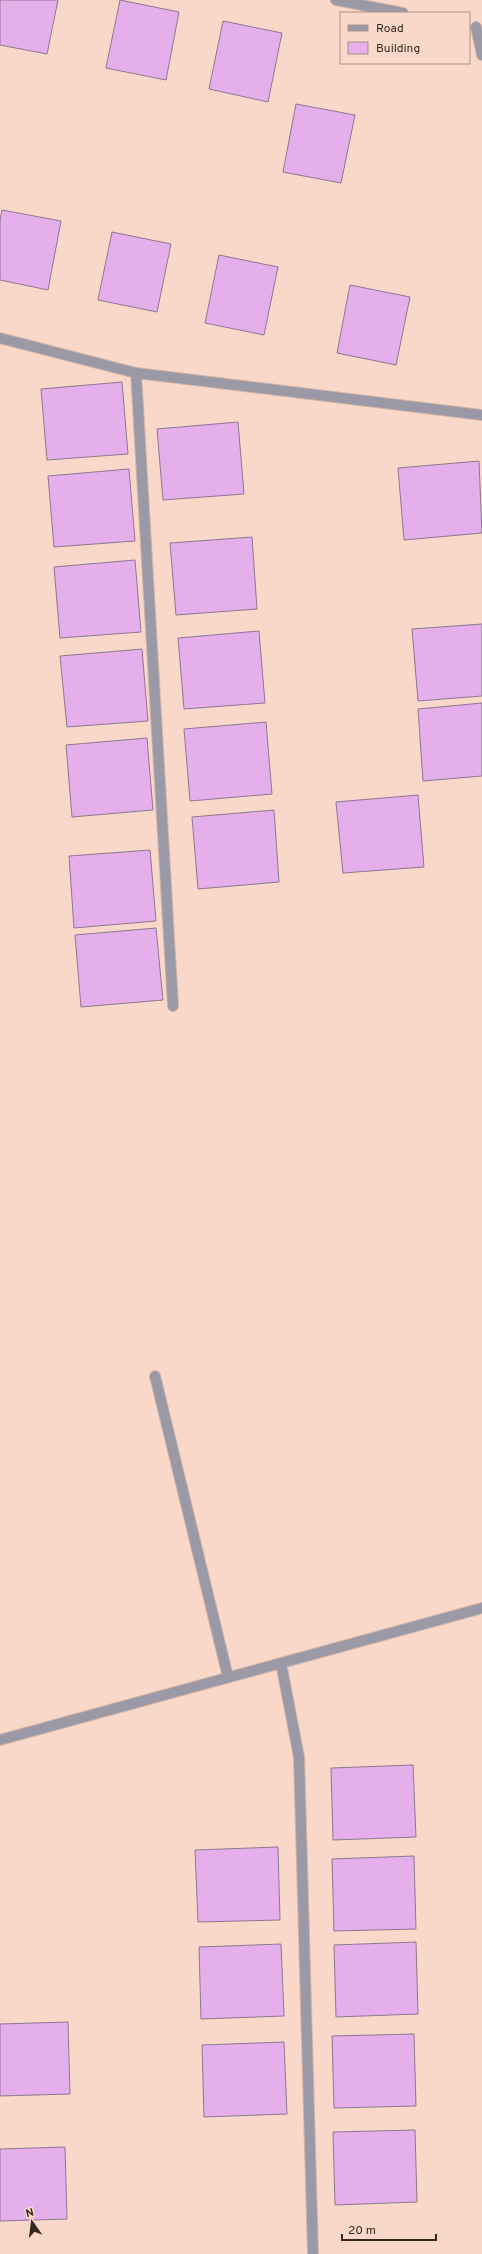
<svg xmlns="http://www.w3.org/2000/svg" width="482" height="2254" font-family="Overpass,sans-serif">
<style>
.building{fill:#e4afeb;stroke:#8d7890}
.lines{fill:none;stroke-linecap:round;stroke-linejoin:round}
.lane-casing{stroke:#d2b5a8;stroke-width:12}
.street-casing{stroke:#d2b5a8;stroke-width:12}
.lane{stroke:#9b99a6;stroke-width:10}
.street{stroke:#9b99a6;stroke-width:10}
</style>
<rect width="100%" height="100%" fill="#f9d8c9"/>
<path class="building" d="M0 0H58L47 54 0 45Z
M120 0 179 12 166 80 106 68Z
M223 21 282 33 268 102 209 89Z
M296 104 355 115 341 183 283 172Z
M2 210 61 221 48 290 0 280V220Z
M112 232 171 244 157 312 98 300Z
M219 255 278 267 264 335 205 323Z
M350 285 410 297 396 365 337 353Z
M122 382 128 454 47 460 41 389Z
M238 422 244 494 163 500 157 429Z
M479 461 482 533 404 540 398 468Z
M129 469 135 541 54 547 48 476Z
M252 537 257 609 176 615 170 543Z
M135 560 141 632 60 638 54 567Z
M482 624V696L418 701 412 629Z
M259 631 265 703 184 709 178 638Z
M142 649 148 721 67 727 60 656Z
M482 703V776L423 781 418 709Z
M266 722 272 794 190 801 184 729Z
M147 738 153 810 72 817 66 745Z
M418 795 424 867 343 873 336 802Z
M274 810 279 882 198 889 192 817Z
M150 850 156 921 74 928 69 856Z
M156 928 163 1000 81 1007 75 935Z
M413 1765 416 1837 333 1840 331 1768Z
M278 1847 280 1920 198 1922 195 1850Z
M414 1856 416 1929 334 1931 332 1859Z
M416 1942 418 2014 336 2017 334 1945Z
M281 1944 284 2016 201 2019 199 1947Z
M68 2022 70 2094 0 2096V2024Z
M414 2034 416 2106 334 2108 332 2036Z
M284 2042 287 2114 204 2117 202 2045Z
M415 2130 417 2202 335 2205 333 2132Z
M65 2147 67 2219 0 2221V2149Z"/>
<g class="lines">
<defs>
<path id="lane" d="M155 1376 228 1677
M281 1663 299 1757 313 2254"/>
<path id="street" d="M336 0 403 13
M476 27 482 55
M0 338 136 373 482 415
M136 373 173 1006
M0 1740 482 1608"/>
</defs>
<use href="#lane" class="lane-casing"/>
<use href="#street" class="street-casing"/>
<use href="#lane" class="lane"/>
<use href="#street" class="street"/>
</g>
<rect x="340" y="12" width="130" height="52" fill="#f9d8c9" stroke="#aa9186"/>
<rect x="348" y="25" width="20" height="6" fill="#9b99a6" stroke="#aa9186"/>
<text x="376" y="32" font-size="12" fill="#342722">Road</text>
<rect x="348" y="42" width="20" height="12" fill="#e4afeb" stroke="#aa9186"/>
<text x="376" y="52" font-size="12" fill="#342722">Building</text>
<g transform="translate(32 2222) rotate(346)" stroke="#f9d8c9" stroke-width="3" paint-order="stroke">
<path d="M0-3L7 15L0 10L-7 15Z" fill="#342722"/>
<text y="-6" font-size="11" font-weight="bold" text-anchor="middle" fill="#342722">N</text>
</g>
<path d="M342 2234v6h94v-6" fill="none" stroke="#342722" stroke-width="2"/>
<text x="348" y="2234" font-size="12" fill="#342722" stroke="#f9d8c9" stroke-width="3" paint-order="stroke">20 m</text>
</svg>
